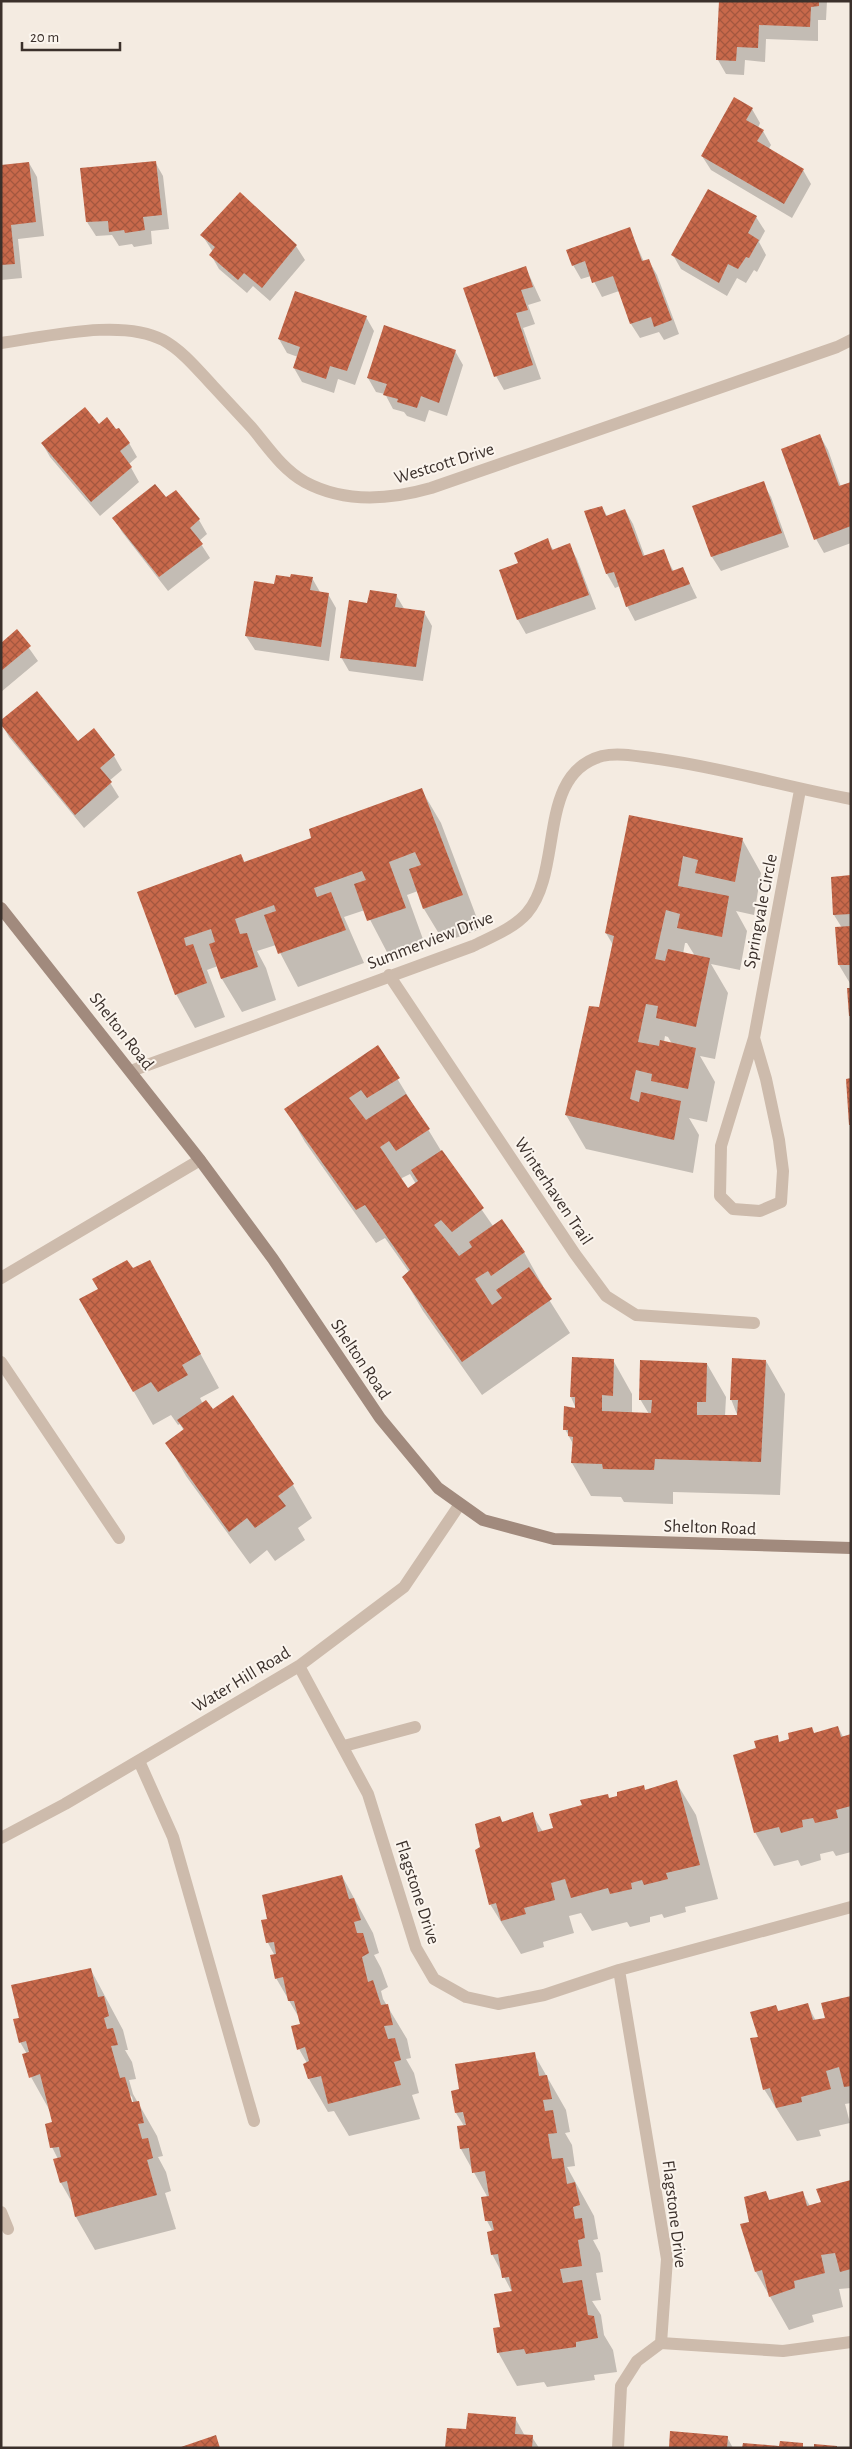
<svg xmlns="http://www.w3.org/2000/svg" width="852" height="2449" font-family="'Alegreya Sans',sans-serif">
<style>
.shadow{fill:#0003;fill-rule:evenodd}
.building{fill:url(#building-cross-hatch)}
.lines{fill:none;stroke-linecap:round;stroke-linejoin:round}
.lane{stroke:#cdbbac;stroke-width:12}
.street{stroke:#cdbbac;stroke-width:12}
.secondary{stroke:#a18a7d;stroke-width:12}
.labels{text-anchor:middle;stroke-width:4;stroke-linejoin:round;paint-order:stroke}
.street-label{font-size:18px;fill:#3b302b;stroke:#fbf5ee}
</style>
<defs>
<pattern id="building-cross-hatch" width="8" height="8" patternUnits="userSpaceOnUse" patternTransform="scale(1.25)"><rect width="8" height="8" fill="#c8694b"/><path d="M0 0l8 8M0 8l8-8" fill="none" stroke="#a4573f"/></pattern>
</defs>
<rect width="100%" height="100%" fill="#f4ebe1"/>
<path class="shadow" d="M721 1H827L826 20H818V41L766 39 765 62 745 60 744 75 726 74 718 60Z
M752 109 760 123 758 128 763 131 771 145 768 150 803 170 811 184 792 218 711 170 702 156Z
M155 162 163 176 169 229 151 231 152 244 134 247 132 244 119 246 112 235 96 236 87 222 81 170Z
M29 163 37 177 44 236 18 239 22 278 1 280V166Z
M756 217 765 231 759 242 766 255 757 272 754 270 746 283 737 278 727 296 681 269 673 255Z
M629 228 644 262 649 261 657 275 679 334 664 340 659 332 640 338 631 324 619 291 602 297 591 276 581 279 573 265Z
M202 235 296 246 305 260 270 301 253 286 247 293 219 269 211 255 213 252Z
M526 268 541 301 528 305 535 324 523 328 541 379 504 390 496 376Z
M366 317 374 331 355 385 338 379 334 393 302 382 294 368 298 357 287 353 279 339Z
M455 351 463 365 447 416 429 410 425 422 407 416 404 412 393 409 385 394 376 392 368 378Z
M99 425 129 443 137 457 129 464 139 482 100 516 50 457 42 443Z
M820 436 828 450 841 487 851 484V543L824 553 816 539Z
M763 483 771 497 789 547 721 571 712 557 694 507Z
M166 499 199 520 207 534 199 541 210 558 168 591 122 532 114 518Z
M602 507 607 516 625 510 633 524 645 557 663 551 674 572 683 569 697 598 635 621 627 606 620 586 615 588 607 574 585 512Z
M547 540 554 551 569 545 577 559 596 609 526 634 518 620 529 546Z
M312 578 320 592 328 594 336 608 329 661 255 650 246 636 291 579Z
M396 595 405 610 424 612 432 626 423 681 349 671 341 657 368 604Z
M17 631 38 661 1 692V645Z
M1 723 77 743 114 756 122 770 109 781 119 797 84 828 9 737Z
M421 789 441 823 481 929 444 942 424 909 418 891 407 895 424 942 388 954 365 910 344 917 364 963 298 987 276 945 257 951 266 968 276 1000 242 1012 222 979 218 966 207 970 225 1017 195 1028 176 994 139 892 241 855 245 863 313 838Z
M630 816 742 839 761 873 754 915 736 911 747 931 740 970 711 964 728 993 715 1059 700 1056 715 1082 707 1122 689 1118 699 1135 693 1173 586 1149 566 1115 600 1008 613 945 606 933ZM685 943H687L695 956 683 954ZM665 1036 668 1037 672 1044 664 1042Z
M851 877V985L839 965 842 928 834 915Z
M378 1047 443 1154 493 1226 524 1252 543 1286 541 1287 570 1333 482 1395 423 1311 403 1277 409 1272 385 1238 376 1243 305 1142 286 1109ZM410 1174 416 1184 407 1190 400 1179Z
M133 1270 168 1294 219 1388 200 1398 203 1404 293 1485 312 1518 298 1528 305 1540 275 1561 267 1550 250 1564 186 1476 167 1443 184 1431 180 1424 178 1425 171 1415 153 1425 81 1300Z
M573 1358 613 1360 632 1394V1414H649L640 1399 707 1364 726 1397 725 1416 738 1417 731 1399 766 1361 785 1394 780 1495 673 1492V1504L624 1502 621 1497 591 1496 572 1463 573 1444 565 1429 576 1409 571 1397Z
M838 1727 843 1737 851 1735V1852L836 1856 833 1851 820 1854 821 1860 801 1866 798 1860 774 1866 755 1832 758 1749 777 1737 780 1743Z
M676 1782 696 1815 718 1899 685 1907 686 1912 664 1918 662 1914 650 1917V1922L630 1927 627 1922 592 1931 581 1913 569 1916 574 1933 543 1942 544 1947 521 1954 490 1904 482 1848 500 1817 503 1823 532 1814 543 1832 554 1829 610 1799Z
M342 1876 373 1933 379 1953 374 1955 381 1968 388 1987 381 1991 383 1999 407 2039 411 2058 406 2059 414 2073 419 2093 412 2095 420 2119 349 2136 334 2111 328 2112 309 2079 304 2064 307 2063 299 2049 301 2021 276 1978 275 1956 268 1943 262 1921 269 1920Z
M91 1970 123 2030 128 2050H125L132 2062 136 2079 129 2080 133 2094 157 2136 163 2156 158 2157 166 2172 171 2191 165 2193 176 2229 95 2250 76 2217 73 2204 61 2183 55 2160 58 2159 52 2147 53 2123 50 2111 31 2077 27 2054 20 2042V2019ZM128 2093 132 2097 135 2108 133 2109Z
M851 1997V2103L845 2104 850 2123 819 2130 821 2136 797 2141 764 2089 759 2038 776 2006 779 2012 807 2004 816 2021 826 2019Z
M534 2054 566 2110 570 2132 565 2133 572 2145 575 2166 567 2167 594 2216 598 2239 593 2240 600 2253 603 2272 596 2273 601 2300 592 2301 601 2315 604 2335 613 2350 617 2372 594 2375 595 2380 547 2387 544 2382 517 2386 498 2352 501 2328 512 2292 492 2254 493 2232 487 2221 488 2198 461 2149 458 2127 464 2126 456 2113 453 2092 461 2090Z
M851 2182V2288L839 2289 843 2307 812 2315 814 2322 789 2330 756 2272 750 2223 766 2193 770 2201 802 2192 810 2206 822 2202Z
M515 2418 525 2436 532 2437 539 2448H446L467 2431Z
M727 2437 733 2448H670Z"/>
<path class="building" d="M719 1H819V6L811 7 810 27 759 25 758 48 737 47 736 61 716 60Z
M734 97 753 108 746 120 764 130 757 141 804 169 784 204 701 156Z
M156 161 162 215 143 217 145 230 125 233 124 230 109 232 108 221 86 222 80 168Z
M29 162 36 222 11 225 15 264 1 265V165Z
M708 189 757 216 748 233 759 240 749 258 746 257 738 269 728 264 719 283 671 255Z
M240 192 297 245 262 288 244 273 238 280 209 255 215 247 200 235Z
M630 227 642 261 649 259 672 320 654 327 651 317 630 324 613 276 592 283 585 261 572 266 566 250Z
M526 266 533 287 521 290 528 310 516 313 533 365 494 377 463 288Z
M295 291 367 316 347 371 330 366 326 379 293 368 300 347 278 339Z
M384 325 456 350 439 403 421 396 417 408 397 402 398 399 383 395 387 384 367 378Z
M85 407 99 424 107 417 116 429 119 428 130 443 120 451 132 467 91 502 41 443Z
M820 434 839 486 851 482V526L814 540 781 449Z
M764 481 782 533 711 557 692 506Z
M155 484 166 497 176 490 200 519 190 528 203 544 159 577 112 518Z
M602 506 606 516 625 509 643 556 664 549 672 571 683 567 690 584 626 607 614 572 606 574 584 511Z
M548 538 552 550 570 543 589 595 517 620 499 570 518 563 514 553Z
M291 574 313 577 310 590 329 593 321 647 245 636 254 581 274 584 276 575 290 577Z
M370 590 397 594 395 607 425 611 416 667 340 658 349 600 367 603Z
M17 629 31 646 1 671V643Z
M37 691 78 741 94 728 115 755 100 768 112 782 75 815 1 725V720Z
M422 788 463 895 423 909 409 869 421 865 415 852 389 862 406 908 367 921 354 884 366 880 362 871 314 888 317 897 331 892 346 930 278 954 264 915 276 911 274 905 235 919 240 934 247 933 258 967 221 979 209 944 215 942 211 929 184 938 186 946 193 944 207 983 175 995 137 892 241 854 244 862 311 838 309 829Z
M629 815 743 838 735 882 695 873 698 860 683 856 678 886 729 896 722 937 677 928 680 914 666 910 655 959 665 961 668 949 710 958 696 1027 656 1018 658 1006 646 1004 638 1042 659 1046 660 1040 696 1048 688 1089 651 1081 652 1074 636 1070 630 1099 639 1102 641 1092 681 1101 674 1140 565 1115 589 1006 599 1007 614 936 605 933Z
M851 875V914L833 915 831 877Z
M851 926V965H838L835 927Z
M847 988H851V1016H849Z
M378 1045 400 1078 367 1098 361 1090 349 1098 366 1120 406 1094 430 1129 396 1151 389 1141 380 1147 408 1188 418 1181 411 1170 442 1150 484 1208 452 1232 441 1220 434 1225 459 1256 472 1247 469 1242 502 1219 525 1252 491 1276 488 1271 475 1279 492 1305 502 1298 496 1290 529 1267 552 1299 462 1362 402 1277 410 1270 365 1205 356 1210 284 1109Z
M851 1078V1125H849L846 1079Z
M127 1260 133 1268 150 1260 201 1354 182 1365 188 1375 158 1392 151 1382 133 1392 79 1299 98 1289 92 1279Z
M572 1357 614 1359 613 1396 602 1395V1411L651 1413 652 1400H639L640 1360 707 1363 706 1402H697V1415H737L738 1400H730L732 1358 766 1360 761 1462 655 1459 654 1470 603 1469 602 1464 571 1463 573 1437 568 1436V1430H563L564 1406 575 1408V1397H570Z
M233 1395 294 1484 278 1496 286 1506 255 1528 247 1518 229 1532 165 1443 184 1429 177 1420 206 1400 213 1409Z
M838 1726 841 1737 851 1734V1806L836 1810 838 1818 815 1823 813 1818 802 1820 803 1827 781 1833 779 1827 754 1833 733 1755 756 1748 754 1741 778 1735 779 1742 789 1739 788 1733 812 1727 814 1733Z
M677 1780 700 1865 666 1873 668 1879 644 1885 642 1880 631 1883 632 1889 610 1894 608 1888 571 1898 565 1879 551 1883 555 1900 524 1908 526 1914 501 1921 496 1903 489 1905 475 1850 480 1847 475 1824 500 1816 502 1822 533 1812 538 1832 553 1828 549 1814 582 1805 580 1800 608 1794 609 1798 617 1796V1792L644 1785 645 1790Z
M342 1875 349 1899 354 1898 361 1920 354 1922 357 1933H363L369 1953 362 1957 368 1982 373 1980 381 2005 388 2004 393 2025 384 2026 388 2039 395 2038 401 2060 394 2062 401 2085 328 2104 321 2076 308 2079 303 2064 309 2061 305 2047 297 2050 291 2026 300 2024 294 2001H288L283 1977 275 1979 270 1955 276 1954 274 1942 266 1943 261 1920 267 1919 262 1895Z
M91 1968 98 1997 104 1996 109 2016 104 2018 107 2029 113 2028 118 2045 111 2046 120 2078 125 2077 132 2102 139 2101 144 2123 138 2124 142 2139 148 2138 153 2158 147 2160 157 2195 75 2217 67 2181 60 2183 53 2159 61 2157 59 2147 50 2148 45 2124 52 2122 40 2074 29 2078 22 2054 29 2052 26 2041 19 2043 13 2019 19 2018 11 1985Z
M851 1996V2086L844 2087 839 2067 826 2071 831 2089 801 2097 802 2102 776 2108 770 2088 763 2090 750 2038 758 2037 750 2012 776 2005 778 2011 808 2003 813 2020 825 2018 821 2003Z
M535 2052 539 2076 547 2075 552 2099 543 2100 545 2111 553 2110 557 2133 548 2134 552 2159 563 2158 567 2184 575 2182 580 2205 573 2207 575 2219 582 2218 585 2238 578 2240 582 2266 560 2269 563 2283 582 2280 588 2315 594 2316 598 2338 576 2342V2347L526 2354 524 2349 497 2353 493 2328 500 2327 494 2294 512 2291 509 2277 502 2278 498 2254 491 2255 487 2232 494 2230 492 2221H485L481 2197 489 2196 485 2171 472 2173 469 2148 460 2149 457 2126 466 2125 463 2112 455 2113 451 2091 459 2089 455 2064Z
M851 2180V2269L840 2272 835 2253 821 2255 825 2273 794 2281 795 2288 769 2297 762 2270 755 2272 740 2224 749 2222 744 2197 766 2191 769 2200 803 2191 807 2206 821 2202 816 2189Z
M468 2413 516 2417 515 2434 533 2435 532 2448H445L447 2428 466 2429Z
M670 2431 728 2436 727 2448H669Z
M216 2435 220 2448H181V2447Z
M780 2441 803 2443V2448H742L743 2443 779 2446Z
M814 2444 837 2446V2448H814Z"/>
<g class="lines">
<path class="lane" d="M344 1746 415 1727
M139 1761 173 1837 254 2121
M1 2212 8 2229
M661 2343 783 2351 851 2342"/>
<path class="street" d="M1 343C46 337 121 318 163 340 183 351 198 370 213 386 226 400 239 414 252 428 268 447 282 469 305 482 344 503 389 500 431 488L837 347 851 340
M389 975 575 1254 606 1296 636 1315 754 1323
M754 1038 766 1079 779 1140 783 1171 781 1202 760 1211 733 1209 720 1196 721 1146Z
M754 1038 800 790
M131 1071 473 946C491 937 514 928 527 913 564 870 536 774 602 756 620 752 641 757 659 759 724 768 786 787 851 799
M1 1278 200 1160
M1 1362 119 1538
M299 1666 368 1794 416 1948 434 1979 466 1997 498 2004 544 1995 619 1970 851 1907
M1 1838 65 1804 299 1666 404 1587 460 1504
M618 2448 621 2386 637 2361 661 2343 667 2259 619 1970"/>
<path class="secondary" d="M1 908 200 1160 273 1259 380 1418 438 1488 483 1520 554 1539 851 1548"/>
</g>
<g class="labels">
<g class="street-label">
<text transform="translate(444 463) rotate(-17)" y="6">Westcott Drive</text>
<text transform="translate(760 911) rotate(-79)" y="6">Springvale Circle</text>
<text transform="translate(430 940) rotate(-21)" y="6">Summerview Drive</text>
<text transform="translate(122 1031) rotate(52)" y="6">Shelton Road</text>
<text transform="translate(554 1191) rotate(56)" y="6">Winterhaven Trail</text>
<text transform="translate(361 1359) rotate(56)" y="6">Shelton Road</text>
<text transform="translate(710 1527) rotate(2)" y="6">Shelton Road</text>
<text transform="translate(241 1679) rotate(-31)" y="6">Water Hill Road</text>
<text transform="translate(418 1892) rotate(72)" y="6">Flagstone Drive</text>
<text transform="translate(675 2214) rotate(83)" y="6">Flagstone Drive</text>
</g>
</g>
<rect width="852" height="2449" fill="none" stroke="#3b302b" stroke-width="5"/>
<path d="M22 42v8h98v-8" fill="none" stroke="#3b302b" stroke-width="2.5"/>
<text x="30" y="42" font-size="15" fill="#3b302b" stroke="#fbf5ee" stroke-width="4" paint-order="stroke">20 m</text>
</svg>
